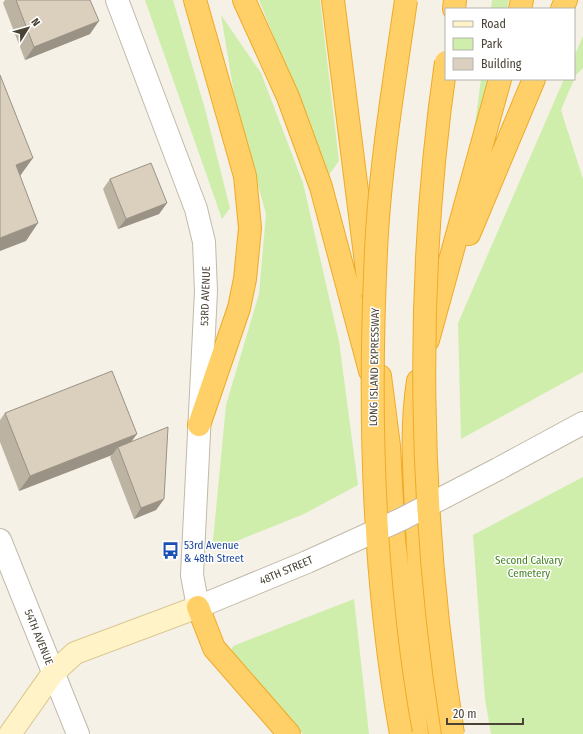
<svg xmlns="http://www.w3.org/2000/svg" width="583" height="734" font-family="'Fira Sans Condensed',sans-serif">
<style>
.green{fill:#cfeeab}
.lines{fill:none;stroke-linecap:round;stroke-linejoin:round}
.minor-casing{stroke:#c2baa8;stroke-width:24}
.tertiary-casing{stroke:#c2baa8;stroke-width:24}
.secondary-casing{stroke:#dac892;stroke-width:24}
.motorway-casing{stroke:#efaa28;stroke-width:24}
.minor{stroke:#fff;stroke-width:22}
.tertiary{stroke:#fff;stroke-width:22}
.secondary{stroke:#fff3c7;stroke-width:22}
.motorway{stroke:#ffd068;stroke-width:22}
.tertiary-bridge-casing{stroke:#c2baa8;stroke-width:24;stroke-linecap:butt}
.motorway-bridge-casing{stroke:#efaa28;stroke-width:24;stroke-linecap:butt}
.tertiary-bridge{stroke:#fff;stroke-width:22}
.motorway-bridge{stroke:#ffd068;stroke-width:22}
.wall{fill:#bcb3a3}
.shaded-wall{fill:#999285}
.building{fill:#dbd0be;stroke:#999285}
.labels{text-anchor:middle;stroke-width:3;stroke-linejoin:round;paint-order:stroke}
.street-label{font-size:11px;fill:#494235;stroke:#fff}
.transit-label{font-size:11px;fill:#164399;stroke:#fff;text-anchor:start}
.park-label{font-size:11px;fill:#448221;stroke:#fff}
</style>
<rect width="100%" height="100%" fill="#f5f1e7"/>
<path class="green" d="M145 0H173L205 109 230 208 222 219Z
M259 0H320L339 161 329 175Z
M492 0H509L507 9H491Z
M221 15 261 73 303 183 339 341 358 485 304 514 212 551 226 405 259 294 266 214 236 106Z
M583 36V68L576 75 561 110 583 179V372L461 439 458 323 564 79H574V57Z
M481 79H488L473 139Z
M583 477V734H491L485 699 473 535Z
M354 599 369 734H303L230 653 233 646Z"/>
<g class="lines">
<defs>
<path id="minor" d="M117 0 196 209 204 242 206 291 192 575 198 607
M0 540 78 734"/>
<path id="tertiary" d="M498 469 583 423
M198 607 307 562"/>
<path id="secondary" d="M10 734 53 673 75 653 198 607"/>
<path id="motorway" d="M195 0 245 176 250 228 245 279 239 308 199 425
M244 0 288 97 321 187 370 371
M333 0 369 287
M454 9 455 0
M520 9 522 0
M562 9 566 0
M469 234 534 79
M428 340 500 79
M380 376 389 446 394 540 417 734
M418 381C411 425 414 467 416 511 419 586 427 660 440 734
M198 607 214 648 289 734"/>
</defs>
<use href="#minor" class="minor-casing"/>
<use href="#tertiary" class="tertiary-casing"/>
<use href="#secondary" class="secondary-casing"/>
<use href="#motorway" class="motorway-casing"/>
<use href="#minor" class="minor"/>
<use href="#tertiary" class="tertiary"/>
<use href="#secondary" class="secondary"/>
<use href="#motorway" class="motorway"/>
<defs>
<path id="tertiary-bridge" d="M307 562 402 519 498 469"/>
<path id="motorway-bridge" d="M446 62C414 283 418 513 453 734
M401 734C371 569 368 399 377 232 382 154 395 77 406 0"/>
</defs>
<use href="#tertiary-bridge" class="tertiary-bridge-casing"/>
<use href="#motorway-bridge" class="motorway-bridge-casing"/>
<use href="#tertiary-bridge" class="tertiary-bridge"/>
<use href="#motorway-bridge" class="motorway-bridge"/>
</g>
<path class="wall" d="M5 0H90V34L25 60 3 3Z
M110 179 167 203 159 214 118 229 103 189Z
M5 413 132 441 164 499 156 510 134 519 110 457 112 455 19 491 0 442V420Z"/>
<path class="shaded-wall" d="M99 21 90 34 25 60 34 47Z
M33 158 20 176 16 165Z
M167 203 159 214 118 229 126 219Z
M38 223 26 241 0 251V238Z
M137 434 126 449 118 447 112 455 19 491 30 476Z
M164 499 156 510 134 519 141 508Z"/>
<path class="building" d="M16 0H90L99 21 34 47Z
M0 75 33 158 16 165 38 223 0 238Z
M151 163 167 203 126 219 110 179Z
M112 371 137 434 30 476 5 413Z
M168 427 164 499 141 508 118 447Z"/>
<defs>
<symbol id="bus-bare" viewBox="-9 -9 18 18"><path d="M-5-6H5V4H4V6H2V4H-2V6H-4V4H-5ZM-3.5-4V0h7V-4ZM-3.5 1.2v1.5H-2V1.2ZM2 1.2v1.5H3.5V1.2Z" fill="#1a4fb4" stroke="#fff" stroke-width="2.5" paint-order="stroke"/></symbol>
</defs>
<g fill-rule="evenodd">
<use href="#bus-bare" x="158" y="538" width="25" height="25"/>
</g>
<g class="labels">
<g class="street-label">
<text transform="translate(205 296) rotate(-88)" y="4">53RD AVENUE</text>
<text transform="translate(374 367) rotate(-89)" y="4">LONG ISLAND EXPRESSWAY</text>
<text transform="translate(286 570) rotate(-23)" y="4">48TH STREET</text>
<text transform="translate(39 637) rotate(68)" y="4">54TH AVENUE</text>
</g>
<g class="transit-label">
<text x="184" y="549">53rd Avenue<tspan x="184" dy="13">&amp; 48th Street</tspan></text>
</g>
<g class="park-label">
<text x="529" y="564">Second Calvary<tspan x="529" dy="13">Cemetery</tspan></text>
</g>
</g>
<rect x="445" y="8" width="130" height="72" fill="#ffffff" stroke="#b6b3ae"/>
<rect x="453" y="21" width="20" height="6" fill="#fff3c7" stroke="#b6b3ae"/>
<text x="481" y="28" font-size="12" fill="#494235">Road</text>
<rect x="453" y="38" width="20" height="12" fill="#cfeeab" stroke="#b6b3ae"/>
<text x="481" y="48" font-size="12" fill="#494235">Park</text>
<rect x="453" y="58" width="20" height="12" fill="#dbd0be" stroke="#b6b3ae"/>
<text x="481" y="68" font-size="12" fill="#494235">Building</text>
<g transform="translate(28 28) rotate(53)" stroke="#ffffff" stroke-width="3" paint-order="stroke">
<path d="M0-3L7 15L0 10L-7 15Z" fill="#494235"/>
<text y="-6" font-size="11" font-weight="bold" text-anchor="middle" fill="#494235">N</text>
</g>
<path d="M447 718v6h76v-6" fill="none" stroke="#494235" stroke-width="2"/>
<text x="453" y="718" font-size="12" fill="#494235" stroke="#ffffff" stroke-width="3" paint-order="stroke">20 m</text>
</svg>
